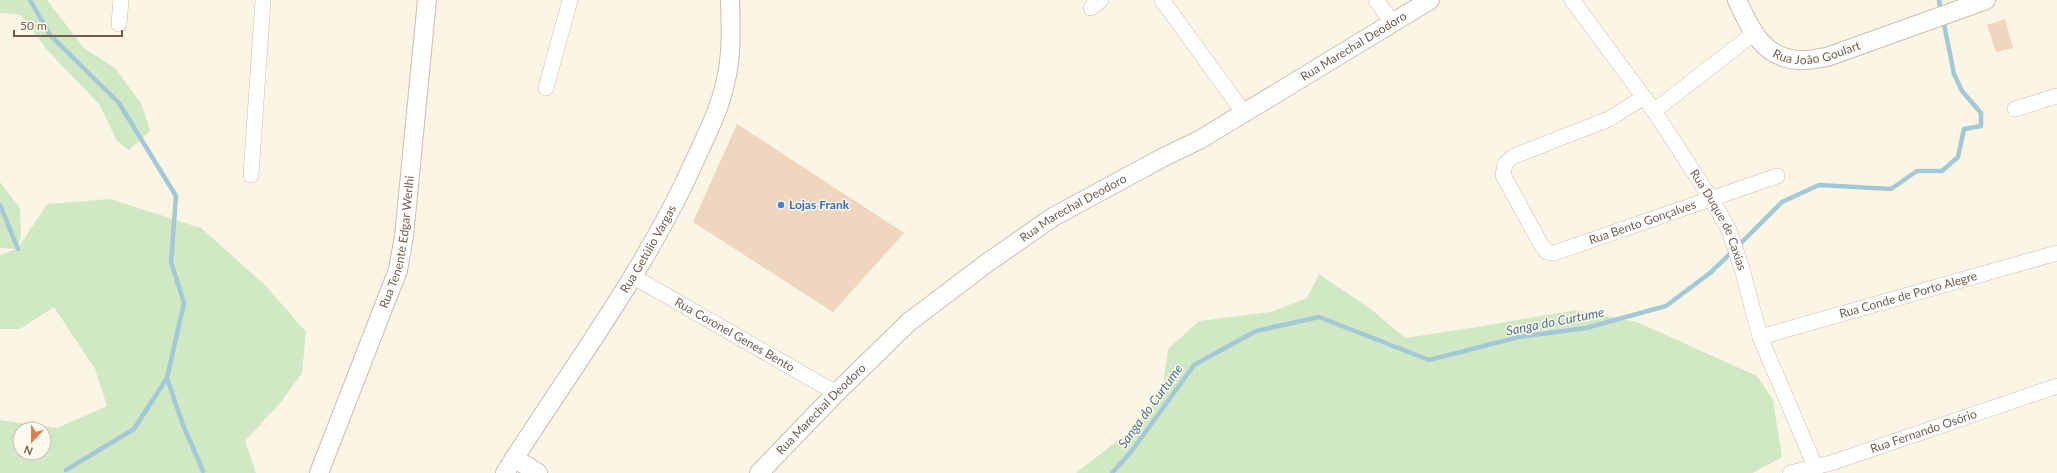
<svg xmlns="http://www.w3.org/2000/svg" width="2057" height="473" font-family="Lato,sans-serif">
<style>
.green{fill:#d1e8c5;fill-rule:evenodd}
.lines{fill:none;stroke-linecap:round;stroke-linejoin:round}
.stream{stroke:#a2c9d5;stroke-width:4.5}
.building{fill:#efd6bf}
.minor-casing{stroke:#cdbdad;stroke-width:16}
.tertiary-casing{stroke:#cdbdad;stroke-width:20}
.minor{stroke:#fff;stroke-width:15}
.tertiary{stroke:#fff;stroke-width:18}
.shop-dot{fill:#3f7fe0;stroke:#fef9ed;stroke-width:1.5}
.labels{text-anchor:middle;stroke-width:3;stroke-linejoin:round;paint-order:stroke}
.street-label{font-size:12px;fill:#745d4c;stroke:#fef9ed}
.shop-label{font-size:12px;font-weight:bold;fill:#366cbe;stroke:#fef9ed;text-anchor:start}
.water-label{font-size:13px;font-style:italic;fill:#477685;stroke:#fef9ed}
</style>
<rect width="100%" height="100%" fill="#fbf5e6"/>
<path class="green" d="M0 0H47L84 48 116 69 142 105 150 131 129 150 117 141 99 104 48 51 21 15 0 13Z
M0 182 20 208 21 234 18 248 47 204 110 199 201 228 265 285 306 332 302 373 281 402 245 441 256 473H0V420L57 428 107 406 95 369 54 307 20 329H0V255L16 249 0 248ZM20 429H44V453H20Z
M1319 274 1372 310 1405 338 1477 327 1576 310 1637 322 1757 376 1773 400 1782 457 1753 473H1076L1134 428 1162 391 1168 349 1199 321 1271 312 1307 298Z"/>
<g class="lines">
<path class="stream" d="M30 0 50 35 119 103 176 196 171 262 184 303 167 378 134 429 66 470
M1939 0 1941 12
M0 205 18 249
M1738 246 1782 202 1819 185 1891 189 1917 171H1942L1958 157 1964 129 1981 126V113L1962 91 1954 74 1943 19
M167 378 183 425 203 471
M1112 473 1131 452 1194 365 1256 331 1319 317 1429 360 1519 337 1586 328 1666 306 1710 273 1733 251"/>
</g>
<path class="building" d="M2005 19 2013 48 1996 52 1987 25Z
M737 124 904 233 833 312 693 222Z"/>
<g class="lines">
<defs>
<g id="minor">
<path d="M1162 0 1244 113"/>
<path d="M1376 0 1393 23"/>
<path id="s1" d="M1572 0 1654 111 1712 200 1729 230 1742 269 1760 337 1815 466"/>
<path d="M1091 8 1101 0"/>
<path d="M119 24 121 0"/>
<path d="M546 88 570 0"/>
<path id="s2" d="M1644 97 1609 119 1514 156 1505 164 1503 175 1542 246 1547 252 1554 253 1777 176"/>
<path d="M2015 109 2057 96"/>
<path d="M1654 111 1753 34"/>
<path d="M251 175 263 0"/>
<path id="s3" d="M634 277 836 393"/>
<path id="s4" d="M1760 337 2057 253"/>
<path id="s5" d="M1790 473 1831 463 2057 386"/>
</g>
<g id="tertiary">
<path id="s6" d="M1737 0C1750 28 1763 59 1800 60 1809 61 1818 58 1827 57L1986 0"/>
<path d="M514 458 538 473"/>
<path id="s7" d="M319 473 398 270 404 236 427 0"/>
<path id="s8" d="M505 473C570 370 645 272 695 160 706 136 719 111 725 84 732 57 731 28 730 0"/>
<path id="s9" d="M759 473 836 393 909 322 987 263 1053 217 1162 158 1201 139 1430 0"/>
</g>
</defs>
<use href="#minor" class="minor-casing"/>
<use href="#tertiary" class="tertiary-casing"/>
<use href="#minor" class="minor"/>
<use href="#tertiary" class="tertiary"/>
</g>
<circle class="shop-dot" cx="781" cy="205" r="4"/>
<g class="labels">
<g class="street-label">
<text dy="4" stroke="none"><textPath href="#s6" startOffset="110">Rua João Goulart</textPath></text>
<text dy="4" stroke="none"><textPath href="#s9" startOffset="737">Rua Marechal Deodoro</textPath></text>
<text dy="4" stroke="none"><textPath href="#s9" startOffset="413">Rua Marechal Deodoro</textPath></text>
<text dy="4" stroke="none"><textPath href="#s1" startOffset="265">Rua Duque de Caxias</textPath></text>
<text dy="4" stroke="none"><textPath href="#s2" startOffset="356">Rua Bento Gonçalves</textPath></text>
<text dy="4" stroke="none"><textPath href="#s7" startOffset="245">Rua Tenente Edgar Werlhi</textPath></text>
<text dy="4" stroke="none"><textPath href="#s8" startOffset="266">Rua Getúlio Vargas</textPath></text>
<text dy="4" stroke="none"><textPath href="#s4" startOffset="154">Rua Conde de Porto Alegre</textPath></text>
<text dy="4" stroke="none"><textPath href="#s3" startOffset="116">Rua Coronel Genes Bento</textPath></text>
<text dy="4" stroke="none"><textPath href="#s9" startOffset="89">Rua Marechal Deodoro</textPath></text>
<text dy="4" stroke="none"><textPath href="#s5" startOffset="140">Rua Fernando Osório</textPath></text>
</g>
<g class="shop-label">
<text x="789" y="209">Lojas Frank</text>
</g>
<g class="water-label">
<text transform="translate(1555 321) rotate(-11)" y="5">Sanga do Curtume</text>
<text transform="translate(1150 406) rotate(-54)" y="5">Sanga do Curtume</text>
</g>
</g>
<g transform="translate(32 441) rotate(202)"><circle r="19" fill="#fef9ed" stroke="#c7bbad"/>
<path d="M0-3L7 15L0 10L-7 15Z" fill="#df7c52"/>
<text y="-6" font-size="11" font-weight="bold" text-anchor="middle" fill="#745d4c">N</text>
</g>
<path d="M14 30v6h108v-6" fill="none" stroke="#745d4c" stroke-width="2"/>
<text x="20" y="30" font-size="12" fill="#745d4c" stroke="#fef9ed" stroke-width="3" paint-order="stroke">50 m</text>
</svg>
